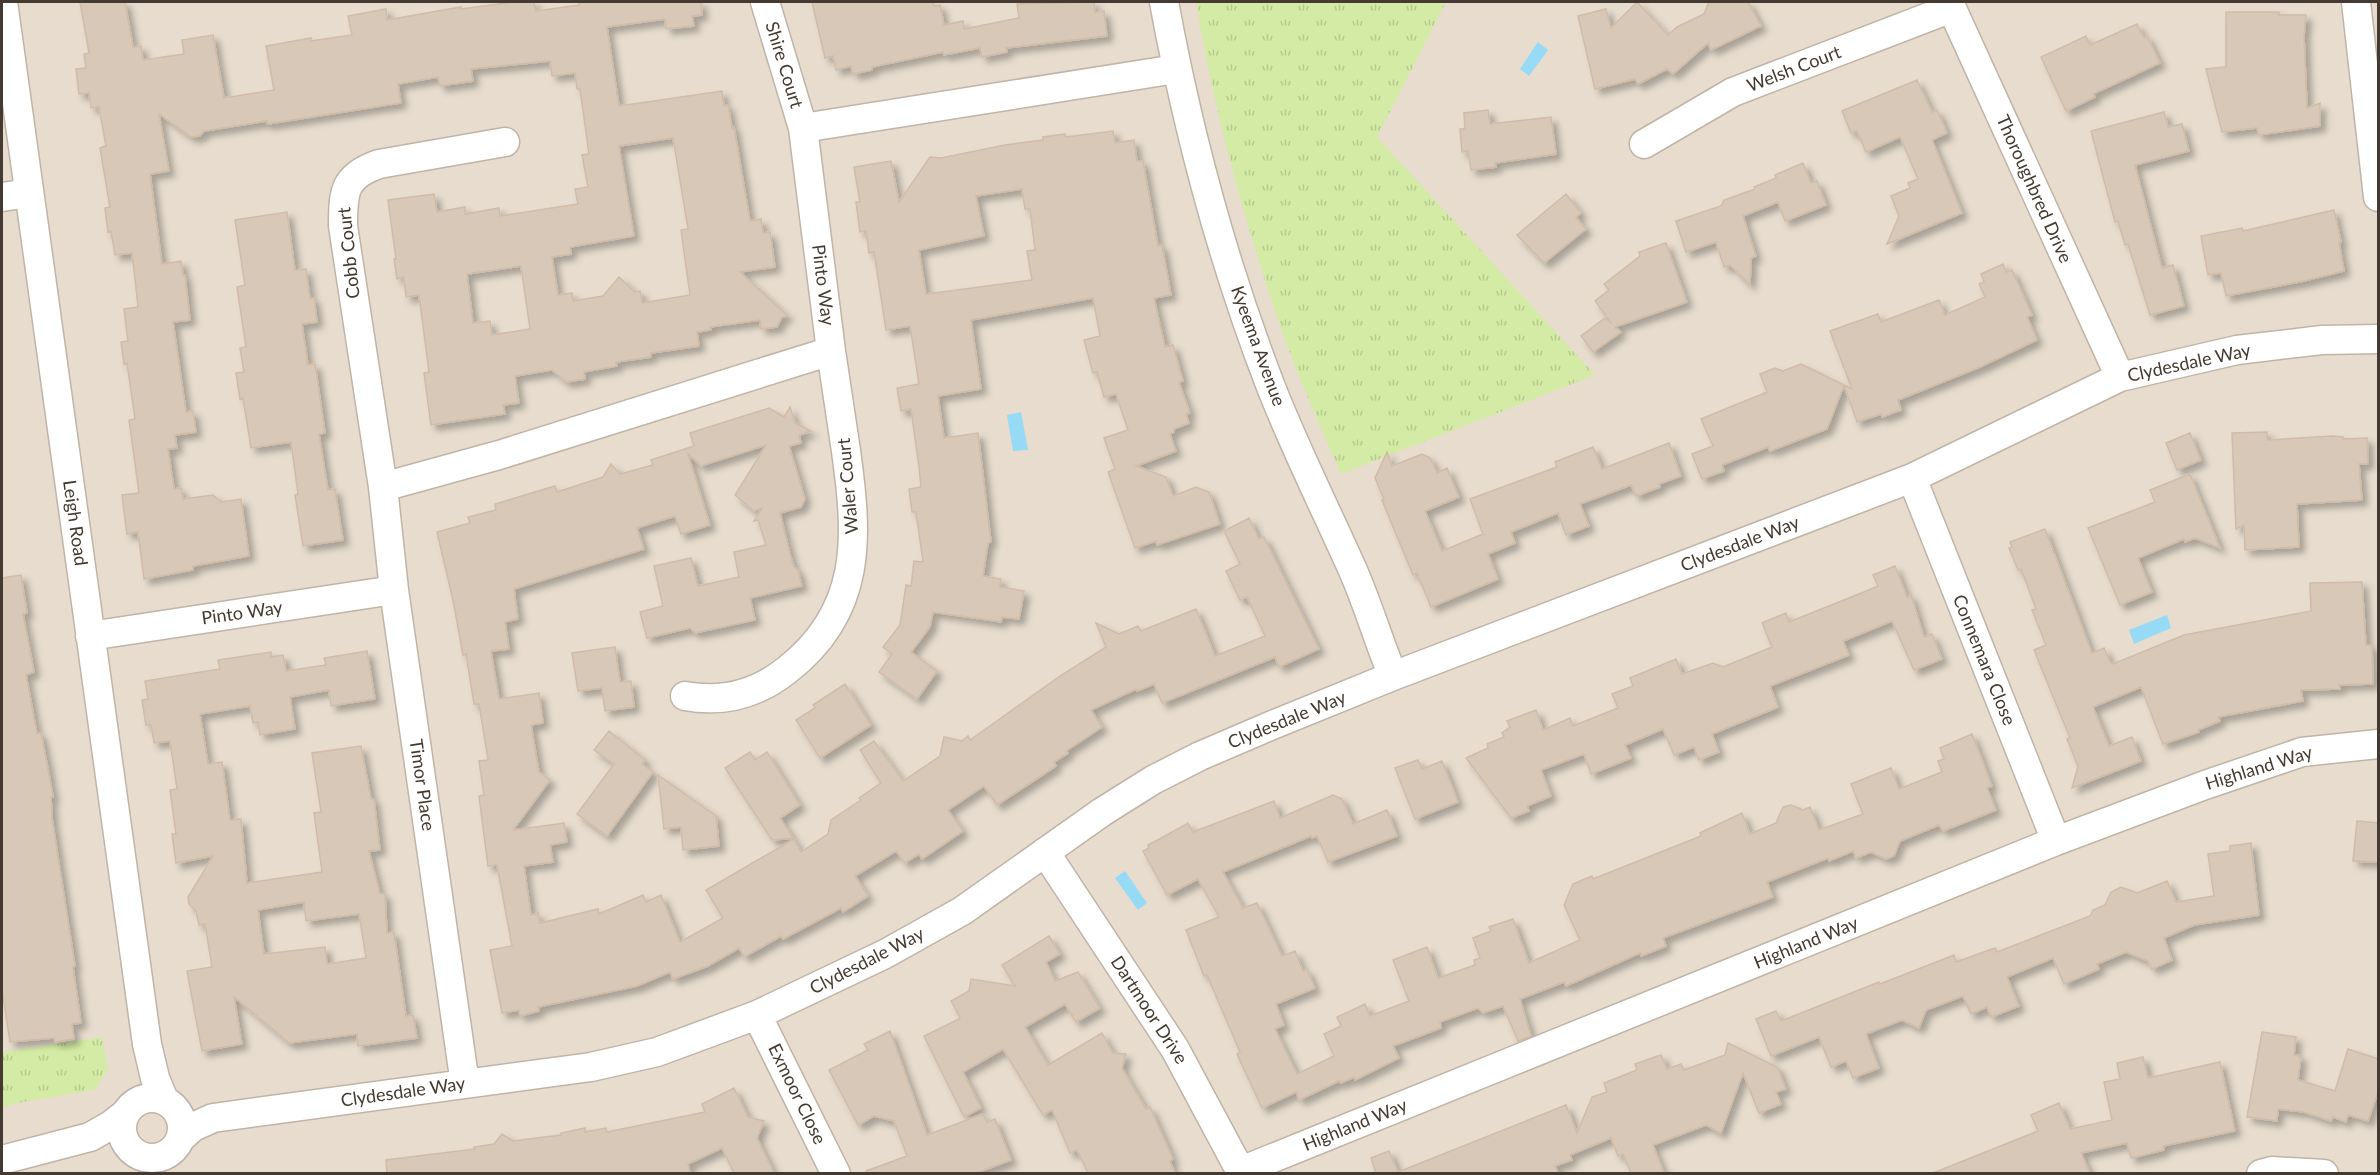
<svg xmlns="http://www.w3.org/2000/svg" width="2380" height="1175" font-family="Lato,sans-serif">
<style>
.residential{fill:#e7dcce}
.grass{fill:url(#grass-tufts)}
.water{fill:#96daf6}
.building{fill:#d8c8b8;stroke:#d0bca8;stroke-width:1.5;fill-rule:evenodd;filter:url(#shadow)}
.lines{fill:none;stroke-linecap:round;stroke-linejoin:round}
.street-casing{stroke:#c1b4a6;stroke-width:31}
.street{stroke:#fff;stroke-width:28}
.labels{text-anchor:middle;stroke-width:6;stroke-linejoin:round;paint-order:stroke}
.street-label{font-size:18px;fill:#443a31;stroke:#fff}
</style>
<defs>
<pattern id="grass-tufts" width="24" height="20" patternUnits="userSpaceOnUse" patternTransform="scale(1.5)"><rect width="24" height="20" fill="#d4eba5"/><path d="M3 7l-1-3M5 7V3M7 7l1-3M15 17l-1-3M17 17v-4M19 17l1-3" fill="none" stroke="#b7ca8e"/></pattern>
<filter id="shadow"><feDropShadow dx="5.5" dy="5.5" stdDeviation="3" flood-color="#0004"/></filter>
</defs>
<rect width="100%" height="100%" fill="#f2ebe1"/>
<path class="residential" d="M2 2H2378V1173H2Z"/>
<path class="grass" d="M1196 2H1446L1377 137 1595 375 1341 474C1318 421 1294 369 1276 314 1242 212 1213 107 1196 2Z
M102 1037 108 1069 95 1090 17 1103 2 1108V1052Z"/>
<path class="water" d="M1538 42 1548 50 1529 76 1520 69Z
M1021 412 1028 450 1013 451 1007 415Z
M2167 615 2171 628 2134 644 2129 630Z
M1125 871 1147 903 1138 910 1115 878Z"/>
<path class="building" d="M80 2H125L133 47 141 46 143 60 184 54 182 40 213 35 224 98 274 90 266 46 311 38V41L352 35 348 16 386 9 387 20 461 7V9L514 2H534L536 11 579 5V2H701L702 15 692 16 694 26 666 29 665 19 607 27 619 106 722 91 724 106 728 105 732 128 734 127 750 221 761 219 763 233 770 232 775 267 740 272 788 316 782 317 777 327 761 329 760 320 710 327 711 330 697 332 699 346 651 353V357L616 362 617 366 584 372 585 379 566 382 552 370 515 376 519 403 503 405 505 414 431 425 424 373 429 372 419 295 406 297 404 277 397 279 394 259H396L388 200 434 194 437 212 465 207V214L499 208 500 216 578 204 575 189 588 187 582 155 589 154 580 89H577L575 73 552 76 550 61 471 69 473 81 440 86 438 77 398 84 401 103 267 124V121L204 131 200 136 191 137 159 114 169 171 150 174 162 264 181 261 183 275H185L190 320 173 322 186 412 193 411 196 432 175 435 177 448 168 449 174 489 181 488 183 499 213 495 221 502 241 499 249 556 193 566V570L144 579 138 532 127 534 122 495 139 493 129 420 135 419 127 363 124 364 121 342 128 341 124 309 138 307 135 279 132 253 115 255 111 231 108 232 105 208 110 207 100 148 106 146 99 107 91 108 89 93 79 94 76 69 86 68 84 54 89 53ZM673 138 688 229 681 230 690 295 642 303 640 291 635 292 619 277 603 296 573 301 572 293 558 295 552 257 571 254 570 247 634 236 619 146ZM521 266 530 329 492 335 490 321 473 323 467 274Z
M812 2H933L934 6 940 5 944 25 963 21 964 29 1019 18 1017 4 1094 2 1095 12 1104 11 1107 36 1006 48 1007 52 982 57 980 48 944 55 943 52 872 67V70L853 74 851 66 836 70 833 56 825 58Z
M1637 2 1668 35 1677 27 1704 14 1709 2H1748L1761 26 1711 50 1708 43 1673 74 1667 69 1638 84 1635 79 1595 89 1578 16 1606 9 1611 28Z
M2226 12H2279V15H2306L2304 36 2307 108 2320 103V126L2259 135 2257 128 2222 132 2206 69 2226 67Z
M2137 24 2144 38 2147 36 2160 63 2093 94 2095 97 2066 111 2041 57 2086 36 2090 45Z
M1917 80 1932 112 1937 110 1947 133 1932 140 1962 213 1887 244 1899 216 1891 196 1910 188 1908 183 1918 179 1900 137 1866 152 1857 131 1851 133 1842 111Z
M1488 110 1490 124 1551 117 1556 154 1495 163 1496 167 1471 170 1468 151 1462 152 1460 129H1465L1464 113Z
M2164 112 2168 127 2182 124 2189 151 2135 165 2162 268 2173 265 2184 306 2150 315 2128 244 2125 245 2118 221 2115 222 2091 131Z
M1113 131 1115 143 1134 140 1137 161H1143L1158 246 1162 245 1171 295 1154 298 1165 347 1173 345 1183 381 1179 382 1190 413 1186 414 1189 423 1174 429V432L1170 434 1176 451 1136 466 1166 477 1173 496 1196 487 1209 492 1220 524 1157 545 1156 541 1135 548 1108 472 1115 469 1104 438 1128 430 1116 394 1104 397 1097 372 1093 373 1084 340 1100 336 1093 298 971 320 981 389 938 396 944 438 978 433 991 542 988 543 983 576 1001 579 1000 587 1024 591 1019 619 1002 617 1001 622 933 612 930 627 911 652 937 671 917 699 879 672 892 654 883 647 900 625 906 585 911 586 914 561 923 562 916 512H912L909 489 921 487 919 467 911 409 901 411 897 388 919 384 910 326 886 330 874 252 869 253 866 231 860 232 856 202H860L854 167 891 161 899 202 930 157 941 158 1005 145 1043 140V137L1065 134 1066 137ZM1022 189 1025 209H1030L1035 250 1027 251 1032 280 926 294 919 250 984 236 976 196Z
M1803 163 1811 183 1817 181 1826 205 1785 221 1778 202 1743 216 1756 256 1751 258 1750 285 1730 265 1724 267 1716 242 1686 252 1676 221 1721 206 1724 200 1755 189 1754 187 1776 178 1775 175Z
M1566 194 1581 213 1576 217 1586 229 1544 263 1517 235Z
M2334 210 2341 242H2339L2344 271 2304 281 2226 296 2221 273 2208 275 2201 236 2242 228 2243 231Z
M287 212 295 270 306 269 310 299 314 298 317 322 302 324 308 365 315 364 325 433 319 434 328 490 335 489 343 540 303 546 295 495 298 494 291 442 251 448 243 398 240 399 236 373 244 372 240 348 246 347 237 287 245 285 235 220Z
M1666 243 1687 302 1615 327 1621 332 1593 352 1581 336 1605 318 1612 324 1595 301 1609 290 1604 284 1640 256 1639 252Z
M2003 264 2006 272 2012 270 2032 315 2027 317 2037 340 1980 367 1898 400 1901 410 1882 417 1881 414 1857 422 1844 385 1852 389 1830 331 1878 314 1881 322 1939 300 1945 315 1985 297 1979 284 1984 282 1981 274Z
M1801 364 1844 385 1827 429 1770 451 1768 447 1722 465 1724 471 1702 479 1692 454 1713 446 1701 419 1767 392 1760 374 1775 368 1783 371Z
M790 407 795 423 811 431 799 435 801 443 789 446 805 499 801 507 780 513 790 554 794 567 798 570 802 586 750 598 755 620 695 633 690 628 647 638 640 612 663 606 654 566 691 558 698 586 739 577 734 552 766 545 758 520 754 521 762 508 754 511 735 495 766 445 701 466 688 454 710 525 681 534 675 516 637 528 644 549 514 589 518 619 505 622 509 649 491 651 499 699 539 693 543 723 531 725 539 772 550 780 513 830 564 823 567 842 550 845 553 862 524 866 531 915 538 913 540 923 598 909 599 914 643 895 646 902 661 895 680 942 723 918 706 890 794 839 801 852 828 834 831 820 861 800 859 798 881 783 860 750 874 741 903 781 940 756 944 737 962 741 968 736 970 740 1060 676 1106 647 1096 623 1119 634 1138 626 1141 631 1196 609 1215 656 1265 636 1247 597 1240 600 1226 571 1240 564 1224 531 1249 518 1259 539 1264 537 1319 649 1279 667 1275 657 1162 703 1154 684 1137 691 1136 689 1091 710 1102 727 1066 751 1068 753 1054 762 1056 766 997 805 984 786 948 810 963 831 922 859 919 854 905 863 896 851 855 876 868 896 843 912 841 908 783 939 781 936 744 957 739 948 708 966 673 979 670 972 637 986 538 1007 539 1011 520 1016 519 1010 502 1013 490 950 512 946 497 865 488 866 479 796 484 795 479 761 488 760 479 704H474L466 654 463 655 453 600 437 532 470 523 468 517 496 510 495 504 555 486 557 492 603 477 611 464 620 474 653 465 651 460 694 446 690 433 769 408 784 417Z
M2267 432V440L2333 436 2343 437V439L2367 438 2368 464H2359L2362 500 2297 504 2299 547 2245 550 2244 525 2236 529 2232 433Z
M2190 433 2201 460 2177 470 2166 443Z
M1669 443 1681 476 1659 484 1660 487 1636 496 1631 485 1580 504 1589 526 1566 535 1558 513 1511 532 1515 543 1488 554 1498 579 1431 607 1417 573 1413 575 1382 500 1384 499 1375 478 1387 452 1392 466 1422 454 1430 458 1437 473 1447 468 1459 497 1425 511 1442 551 1483 534 1470 499 1557 467 1555 462 1593 447 1602 469Z
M2190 474 2220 548 2195 538 2185 542 2184 539 2138 558 2152 592 2120 605 2088 528 2155 502 2150 490Z
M2045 529 2092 653 2104 648 2110 662 2113 664 2184 635 2311 611 2310 583 2362 582 2366 645H2372L2373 684 2339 685 2340 689 2301 690 2303 701 2218 717 2220 721 2198 730 2199 732 2163 744 2141 687 2093 707 2109 746 2132 737 2141 761 2072 788 2078 766 2067 739 2070 738 2034 650 2046 645 2032 610 2036 609 2021 569 2018 570 2009 548 2012 547 2010 542Z
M1895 566 1907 597 1911 595 1924 637 1932 634 1942 659 1914 670 1892 621 1843 641 1849 655 1770 686 1778 707 1712 734 1719 752 1699 760 1694 747 1674 755 1663 729 1625 745 1631 758 1591 774 1584 754 1541 770 1551 796 1527 806 1529 811 1511 818 1466 758 1488 748 1487 744 1504 737 1502 733 1510 727 1507 721 1536 710 1543 730 1570 718 1573 726 1618 708 1612 694 1633 686 1630 678 1676 659 1682 674 1713 663 1723 667 1772 647 1762 623 1786 613 1789 622 1864 592 1878 586 1873 575Z
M21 575 27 613 23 614 34 672 26 675 37 734 41 733 49 774 53 797H51L52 818 75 966 73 967 81 1023 72 1024 74 1039 55 1042 54 1038 10 1042 2 990V578Z
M615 647 620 682 631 681 634 707 605 711 602 688 578 691 572 653Z
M367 651 375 699 331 706 329 690 290 697 295 729 260 735 258 722 253 723 250 706 200 714 208 764 222 762 230 820 241 819 247 883 322 872 314 813 321 812 312 753 361 746 371 799H374L380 850 369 851 380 894H385L387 933 394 932 406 1016 413 1015 417 1038 358 1046 357 1034 289 1043 234 997 242 1044 202 1051 187 971 212 967 205 924 199 925 196 911 189 904 188 897 213 856 176 863 172 834H176L170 790 177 789 170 741 154 743 151 725H146L142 700 148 699 145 681 220 669 218 660 271 652V657L283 655 286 671 326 665 324 658ZM304 902 306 921 359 914 366 958 327 964 325 947 264 954 258 910Z
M845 684 871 725 820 758 796 720 815 708 813 705Z
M609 731 645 760 642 764 653 772 607 836 577 814 614 764 594 750Z
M1972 734 1992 786 1987 788 1996 810 1943 831 1939 825 1900 841 1894 856 1886 859 1871 852 1856 858 1853 851 1829 861 1828 858 1767 882 1773 897 1663 938 1666 946 1641 956 1640 953 1566 986 1564 982 1520 999 1531 1036 1518 1041 1503 1006 1483 1013 1478 1008 1440 1022 1441 1028 1393 1046 1399 1058 1355 1080 1354 1077 1341 1083 1339 1081 1299 1100 1296 1092 1262 1108 1237 1054 1240 1052 1207 975 1204 976 1186 930 1219 917 1198 879 1167 895 1143 851 1149 848 1148 845 1185 825 1188 823 1193 832 1274 801 1280 818 1333 795 1342 799 1353 824 1387 810 1397 836 1328 862 1317 836 1312 838 1311 836 1223 872 1243 908 1257 903 1282 956 1295 951 1303 971 1307 969 1315 988 1276 1004 1284 1025 1275 1029 1297 1074 1334 1056 1324 1034 1341 1026 1337 1017 1365 1004 1370 1016 1409 1001 1393 960 1427 947 1438 978 1475 965 1474 960 1480 958 1473 938 1491 931 1489 927 1513 919 1529 963 1580 940 1564 905 1573 884 1592 876 1593 879 1701 836 1700 833 1742 813 1750 834 1776 823 1783 807 1791 805 1803 810 1810 807 1819 830 1863 814 1851 784 1891 768 1899 789 1942 772 1938 761 1944 759 1940 748Z
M750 752 755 760 767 752 800 805 780 818 793 838 772 840 725 768Z
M1418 760 1422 769 1442 761 1458 802 1415 819 1395 768Z
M658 775 716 816 719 846 683 850 681 827 664 829Z
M2357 821 2379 823V862L2353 861Z
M2251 843 2259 915 2194 925 2164 938 2172 960 2152 969 2148 961 2126 952 2097 964 2099 969 2064 984 2053 958 2007 977 2019 1006 1991 1017 1987 1007 1971 1014 1963 996 1926 1010 1919 1028 1902 1020 1866 1034 1879 1068 1853 1078 1846 1061 1831 1067 1819 1037 1771 1056 1756 1019 1776 1011 1781 1021 1879 982 1880 984 1954 955 1956 962 1995 948 1997 952 2090 916 2093 910 2105 905 2111 892 2121 887 2137 893 2167 881 2176 902 2214 896 2208 854 2230 851V846Z
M1049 936 1060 954 1046 962 1055 981 1078 972 1100 1008 1076 1022 1065 1004 1025 1027 1048 1065 1102 1033 1113 1053 1126 1054 1122 1068 1146 1109 1150 1107 1173 1159 1170 1161 1175 1173H1088L1077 1150 1070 1153 1052 1110 1043 1115 1003 1049 963 1072 981 1108 964 1117 924 1036 959 1019 960 1017 951 1001 969 991 971 979 1015 986 1002 965Z
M890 1031 927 1135 983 1114 987 1122 995 1119 1011 1160 976 1173H867L866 1171 907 1156 894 1121 874 1116 858 1125 829 1070 868 1050 864 1044Z
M2262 1032 2296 1037 2294 1055 2301 1056 2298 1080 2335 1091 2348 1049 2379 1059V1089L2368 1121 2348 1115 2346 1122 2333 1117 2331 1121 2304 1112 2278 1109 2277 1121 2247 1117Z
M1728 1043 1777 1067 1786 1089 1776 1092 1781 1104 1759 1113 1743 1073 1721 1133 1706 1125 1653 1145 1664 1173H1631L1623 1154 1618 1156 1611 1138 1570 1155 1572 1160 1555 1166 1558 1173H1376L1371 1158 1389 1151 1398 1172 1566 1105 1577 1133 1592 1097 1607 1092 1604 1083 1637 1070 1635 1064 1661 1055 1667 1069 1681 1064 1684 1070 1725 1055Z
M2143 1057 2148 1078 2220 1062 2235 1131 2163 1146 2164 1150 2131 1158 2127 1143 2081 1153 2090 1173H1933L2038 1131 2031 1115 2059 1103 2070 1129 2112 1120 2104 1082 2120 1079 2117 1063Z
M734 1088 748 1117 764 1121 757 1138 774 1173H734L722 1148 688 1164 690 1173H387L386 1160 475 1149 474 1147 494 1144 502 1134 513 1141 561 1135V1133L585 1128V1132L606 1128 607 1132 705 1112 702 1104Z"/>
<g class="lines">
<defs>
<path id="street" d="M3 2 147 1044 155 1078 164 1100
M765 2 803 128
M1164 2C1188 132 1223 263 1271 387 1295 448 1324 506 1351 566 1367 601 1378 640 1393 676
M1949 2 2120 377
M2356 2 2378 197
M1644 144 1733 92 1952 8
M2 197 28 193
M1912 478 2056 841
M383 487 499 455 831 351 803 128 1176 69
M90 636 394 590
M685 696C723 703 757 694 787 670 863 611 858 537 846 451 841 418 836 384 831 351
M1045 852 1175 1049 1242 1174
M757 1015 836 1174
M465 1084 394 590 383 487 343 226C343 191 344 176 379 164L505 142
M122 1128a30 30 0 1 1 60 0a30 30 0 1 1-60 0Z
M182 1137 193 1127 213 1118 591 1067 657 1052 757 1015 885 954 962 911 1102 812 1153 780 1200 756 1270 726 1393 676 1912 478 2120 377 2237 350 2322 340 2378 339
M2 1160 90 1137 111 1125 125 1114
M1241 1171 2056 841 2205 785 2302 752 2378 744
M2261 1174 2272 1171 2324 1174"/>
</defs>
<use href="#street" class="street-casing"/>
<use href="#street" class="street"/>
</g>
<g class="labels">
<g class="street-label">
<text transform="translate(784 65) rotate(73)" y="6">Shire Court</text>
<text transform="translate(1794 69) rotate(-21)" y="6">Welsh Court</text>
<text transform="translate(2034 189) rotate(66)" y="6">Thoroughbred Drive</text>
<text transform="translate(349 253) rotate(-96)" y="6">Cobb Court</text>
<text transform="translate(823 285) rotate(83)" y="6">Pinto Way</text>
<text transform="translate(1258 346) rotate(70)" y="6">Kyeema Avenue</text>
<text transform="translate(2189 363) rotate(-12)" y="6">Clydesdale Way</text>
<text transform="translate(848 486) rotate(-95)" y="6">Waler Court</text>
<text transform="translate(75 523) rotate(82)" y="6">Leigh Road</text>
<text transform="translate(1740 544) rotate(-21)" y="6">Clydesdale Way</text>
<text transform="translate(242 613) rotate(-8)" y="6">Pinto Way</text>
<text transform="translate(1984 660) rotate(68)" y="6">Connemara Close</text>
<text transform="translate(1287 720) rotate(-22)" y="6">Clydesdale Way</text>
<text transform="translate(2259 768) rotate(-17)" y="6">Highland Way</text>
<text transform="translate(422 785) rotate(82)" y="6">Timor Place</text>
<text transform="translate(1806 943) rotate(-22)" y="6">Highland Way</text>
<text transform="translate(867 961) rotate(-27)" y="6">Clydesdale Way</text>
<text transform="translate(1149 1010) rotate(57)" y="6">Dartmoor Drive</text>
<text transform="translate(403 1092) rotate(-8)" y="6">Clydesdale Way</text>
<text transform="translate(797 1094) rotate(64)" y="6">Exmoor Close</text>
<text transform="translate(1355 1125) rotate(-22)" y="6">Highland Way</text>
</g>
</g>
<rect width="2380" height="1175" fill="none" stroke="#443a31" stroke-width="6"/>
</svg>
